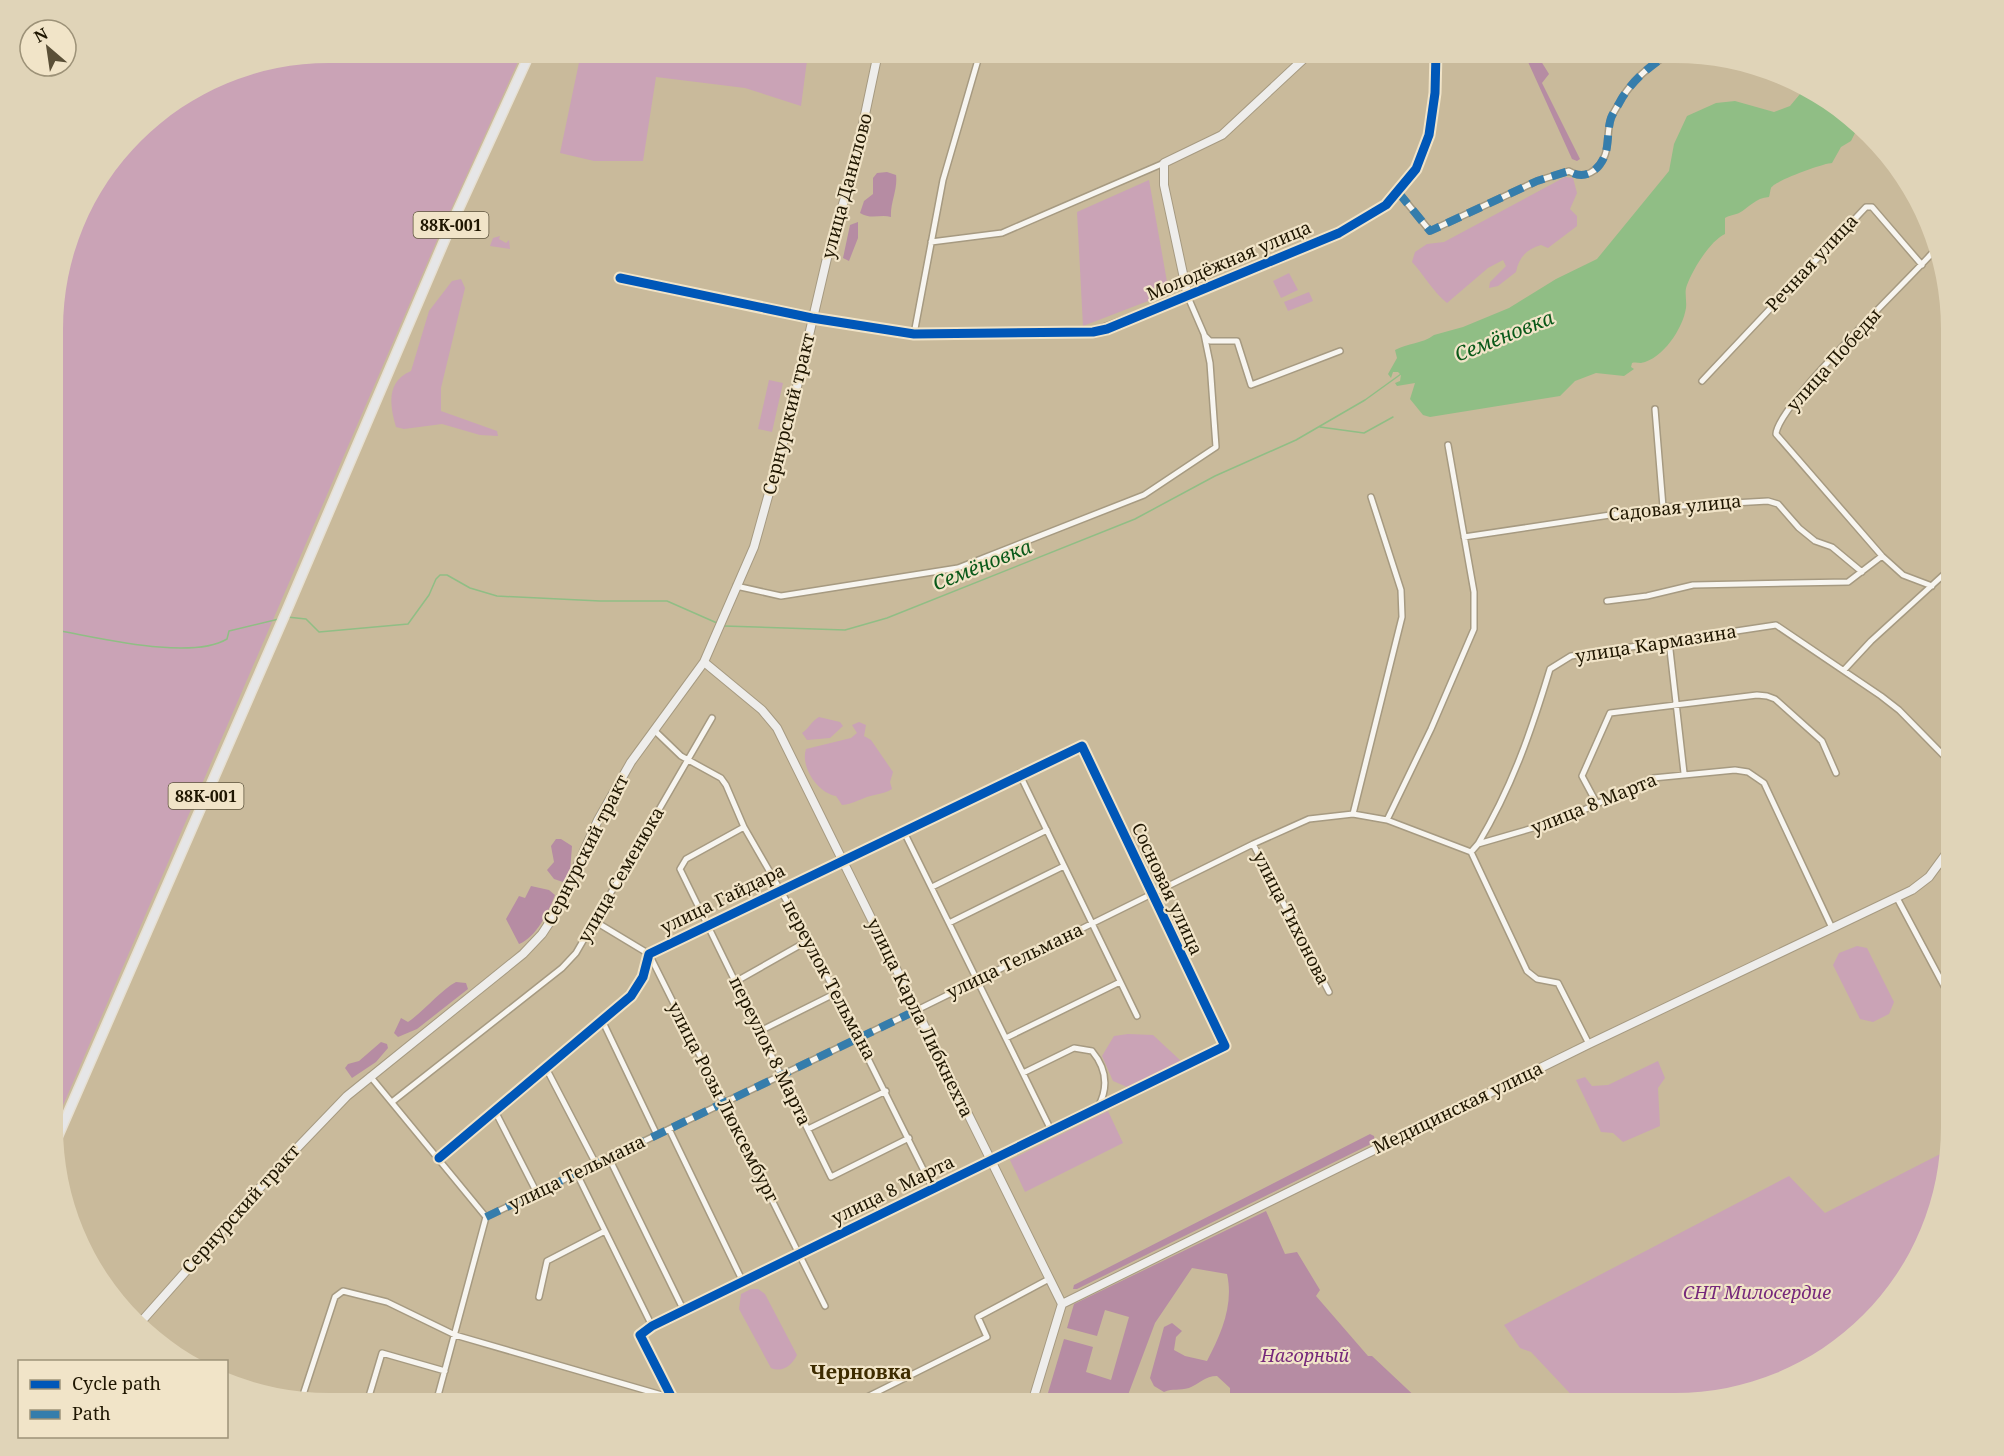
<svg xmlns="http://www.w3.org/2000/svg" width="2004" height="1456" font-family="'Noto Serif',serif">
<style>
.green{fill:#caa3b6}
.forest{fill:#b68ca3}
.water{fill:#90be85}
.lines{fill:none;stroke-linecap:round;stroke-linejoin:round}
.stream{stroke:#90be85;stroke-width:1.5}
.street-casing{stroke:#a69a81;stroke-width:8}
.secondary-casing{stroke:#a69a81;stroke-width:10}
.primary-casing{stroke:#e7e0d2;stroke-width:11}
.street{stroke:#f7f5f0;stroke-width:5}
.secondary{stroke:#eeedeb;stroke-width:8}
.primary{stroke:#e6e6e7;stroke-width:8}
.quiet{stroke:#357dac;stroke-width:8;stroke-dasharray:15 8;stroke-linecap:butt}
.cycleway-casing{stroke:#f1e4c8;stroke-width:13}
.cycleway{stroke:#0057b8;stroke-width:9}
.labels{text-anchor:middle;stroke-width:4.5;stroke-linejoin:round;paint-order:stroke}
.shield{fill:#f1e4c8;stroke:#5e543d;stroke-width:1.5}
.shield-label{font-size:16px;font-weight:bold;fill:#1f1601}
.street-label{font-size:18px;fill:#1f1601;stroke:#f1e4c8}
.park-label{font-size:18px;font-style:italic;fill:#76287b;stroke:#f1e4c8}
.water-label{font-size:20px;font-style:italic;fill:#095919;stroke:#f1e4c8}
.neighbourhood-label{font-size:20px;font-weight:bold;fill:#3e2c00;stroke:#f1e4c8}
</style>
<rect width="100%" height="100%" fill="#c9ba9b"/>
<path class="green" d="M329 53H522L438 238 55 1124V293L81 206 146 121 224 73Z
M581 53H808L801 106 745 88 656 77 643 161H594L560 153Z
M1565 177 1573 178 1577 193 1570 209 1577 216V226L1548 248 1541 245C1527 249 1519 257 1516 272L1498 286 1489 288 1490 282 1506 266 1503 260 1488 268 1447 303C1433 292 1424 275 1412 262L1415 252 1427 244 1444 242Z
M1149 180 1169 293 1083 326 1077 212Z
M500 236 499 239 506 243 509 240 510 249 490 246 493 238Z
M1289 273 1298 290 1281 298 1273 281Z
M461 279 465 288 441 388V411L497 431 498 436 480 435 442 424 404 429 396 427C389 404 387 381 411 371L429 311 452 281Z
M1309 292 1313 301 1288 311 1284 302Z
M769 380 783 383 772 432 758 429Z
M819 717 840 722 843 726 830 738 807 740 802 733C810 728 810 722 819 717Z
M859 722 866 725 864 736 871 740 893 772 890 782 892 789C884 794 876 794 867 797 858 800 853 804 842 805L836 796C818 793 800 767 806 749L851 738 857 733 852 725Z
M1857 946 1867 948 1894 1002 1889 1014 1873 1022 1860 1019 1833 965 1839 953Z
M1128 1034 1153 1035 1181 1061 1127 1087 1113 1081 1102 1056 1114 1036Z
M1658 1061 1665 1078 1658 1088 1660 1126 1623 1142 1613 1133 1601 1132 1576 1080 1585 1077 1592 1086 1608 1085Z
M1108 1111 1123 1143 1025 1192 1010 1160Z
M1950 1149 1937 1216 1894 1296 1798 1375 1675 1403H1579L1531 1352 1520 1348 1504 1325 1789 1176 1825 1213Z
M751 1289H758L765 1294 797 1355C792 1365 783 1373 771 1368L739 1309 741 1294Z"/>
<path class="forest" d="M1524 53H1536L1549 74 1542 83 1580 159 1577 161 1572 159Z
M887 172 896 175C898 189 890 203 891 217 880 214 871 220 860 213L864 201 873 194V178L877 173Z
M858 222V238L849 261 843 258 850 225Z
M556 839H561L572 846 570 872 563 882 554 879 547 870 554 862 551 846Z
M531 886 549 890 555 895C549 911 536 938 519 944L506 919 519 896 525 898Z
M456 982 466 983 468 989 417 1029 398 1037 394 1033 401 1018 408 1022C424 1011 441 990 456 982Z
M381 1042 387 1044 388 1048 376 1062 352 1078 345 1068 348 1064 359 1061Z
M1370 1134 1374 1136 1375 1142 1077 1289H1073L1074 1285Z
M1266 1211 1285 1254 1297 1252 1320 1290 1316 1296 1368 1356H1372L1422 1403H1230V1388L1217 1376C1205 1376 1199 1384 1189 1388 1179 1391 1173 1388 1164 1392L1154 1386 1150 1378 1164 1327 1172 1323 1182 1331 1176 1337 1174 1350 1185 1356 1207 1361C1221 1334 1234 1305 1227 1274L1192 1268 1155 1323 1125 1403H1045L1064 1339 1093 1347 1086 1372 1111 1380 1129 1317 1105 1310 1097 1336 1067 1328 1074 1304Z"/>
<path class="water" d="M1805 88 1844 110 1858 127 1851 141 1841 147 1832 163C1824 163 1774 181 1771 188 1770 191 1770 194 1769 197 1755 198 1750 207 1739 213 1734 215 1730 215 1725 218V234C1710 241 1693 269 1687 285 1684 292 1687 300 1686 308 1683 328 1663 359 1641 363 1638 363 1635 362 1632 363L1631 367 1634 369 1624 376 1596 373 1575 381 1560 396 1430 417 1423 415 1410 399 1415 383 1397 386 1395 383 1400 381 1401 375 1398 372H1393L1391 378 1388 374 1397 358 1395 350C1408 343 1422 344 1434 335L1463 327 1509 308 1556 279 1597 259 1669 171 1674 144 1687 116 1716 103 1735 101 1774 112 1790 106Z"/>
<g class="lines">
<path class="stream" d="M1320 427 1364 433 1393 417
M287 617 306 619 319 632 408 624 429 595 436 579 440 575H447L470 588 497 596 600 601H667L717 623
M724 626 845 630 887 618 1135 519 1215 476 1296 440 1365 400 1401 374
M55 630C97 637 190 661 227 639L229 631 279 619"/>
<defs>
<path id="street" d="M1398 192 1430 231 1537 181 1569 171C1584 181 1599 171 1605 155 1609 144 1607 130 1611 118 1614 111 1619 104 1622 98 1633 80 1652 64 1670 53
M931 242 1002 233 1164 163
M620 278 812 318
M914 334 943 180 980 53
M1205 336 1210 341H1237L1251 385 1340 351
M1702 381 1866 207H1872L1922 265
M1655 409 1663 507
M1464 537 1663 507 1768 501 1778 504 1799 528 1815 541 1832 547 1862 572
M736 586 781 596 958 568 1144 495 1216 447 1210 363 1204 334 1188 297C1252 269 1381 230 1416 169 1436 133 1435 93 1436 53
M1932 586 1903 575 1882 556 1776 434C1778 404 1907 282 1935 250
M1607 601 1647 596 1693 585 1848 582 1882 556
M1669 641 1684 773
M1844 670 1871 641 1951 568
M654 730 681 756 721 778 726 785 744 827 809 940 933 1189
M1019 773 1137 1016
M1597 804 1582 776 1610 713 1757 695 1767 696 1775 699 1822 741 1836 773
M1353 814 1402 617 1401 590 1371 497
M1387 820 1431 729 1474 629V592L1448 445
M744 827 686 859 680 869 831 1177 909 1138
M903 830 1051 1130
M1253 844 1329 992
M1478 844 1564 819 1653 778 1735 770 1748 772 1764 783 1832 928
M1471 852 1478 844C1512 787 1531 732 1550 669L1571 656 1776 625 1881 696 1899 710 1951 763
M932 887 1047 830
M1897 898 1951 999
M596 922 649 954 825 1306
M949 923 1064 866
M735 982 809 940
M602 1020 657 1135
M760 1031 836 993
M1006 1038 1120 982
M546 1068 596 1164
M1023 1073 1074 1048 1092 1051C1107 1069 1109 1087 1098 1107
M370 1076 486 1217 436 1403
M392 1102 562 968 576 953 712 718
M495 1111 537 1193
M669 1129 743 1282
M808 1129 886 1091
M439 1158 631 996 643 977 649 954 1082 746 1225 1046 652 1326 640 1335 672 1398
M609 1158 684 1311
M577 1174 652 1326
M486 1217 917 1010 1253 844 1309 819 1353 814 1387 820 1471 852 1527 971 1537 979 1558 983 1589 1044
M539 1297 547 1261 605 1231
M301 1401 335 1297 343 1291 387 1302 455 1335 672 1398
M686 1401 687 1403
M367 1403 382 1353 445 1371
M855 1403 987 1337 978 1317 1049 1279"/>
<path id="secondary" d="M812 318 914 334 1093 332 1188 297 1164 185V163L1222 135 1310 53
M704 662 762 710 777 728 1062 1304 1032 1403
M1062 1304 1589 1044 1912 890 1929 877 1951 847
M140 1323 273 1173 347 1096 523 954 542 934 557 911 598 820 631 762 704 662 754 547 789 421 827 258 854 167 878 53"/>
<path id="primary" d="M55 1143 287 610 449 230 530 53"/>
</defs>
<use href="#street" class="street-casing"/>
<use href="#secondary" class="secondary-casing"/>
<use href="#primary" class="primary-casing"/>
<use href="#street" class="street"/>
<use href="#secondary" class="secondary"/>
<use href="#primary" class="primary"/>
<path class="quiet" d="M1398 192 1430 231 1537 181 1569 171C1584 181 1599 171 1605 155 1609 144 1607 130 1611 118 1614 111 1619 104 1622 98 1633 80 1652 64 1670 53
M486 1217 917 1010"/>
<defs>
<path id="cycleway" d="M620 278 812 318 914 334 1093 332 1107 329 1339 233 1386 205 1416 169 1429 135 1435 93 1436 53
M439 1158 631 996 643 977 649 954 1082 746 1225 1046 652 1326 640 1335 672 1398"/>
</defs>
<use href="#cycleway" class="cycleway-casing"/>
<use href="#cycleway" class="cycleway"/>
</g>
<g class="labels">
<g class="shield">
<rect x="413.5" y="212" width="75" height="26" rx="4.5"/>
<rect x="168.5" y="783" width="75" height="26" rx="4.5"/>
</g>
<g class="shield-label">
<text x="451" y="231">88К-001</text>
<text x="206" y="802">88К-001</text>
</g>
<g class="street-label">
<text transform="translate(847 186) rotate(-75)" y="6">улица Данилово</text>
<text transform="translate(1229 261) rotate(-23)" y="6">Молодёжная улица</text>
<text transform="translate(1812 263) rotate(-47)" y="6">Речная улица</text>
<text transform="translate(1834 360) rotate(-48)" y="6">улица Победы</text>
<text transform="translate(789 414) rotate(-76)" y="6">Сернурский тракт</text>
<text transform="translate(1675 508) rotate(-6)" y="6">Садовая улица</text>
<text transform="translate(1656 644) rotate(-9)" y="6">улица Кармазина</text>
<text transform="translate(1594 804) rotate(-22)" y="6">улица 8 Марта</text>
<text transform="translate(586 850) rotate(-63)" y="6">Сернурский тракт</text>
<text transform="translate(621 875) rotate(-60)" y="6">улица Семенюка</text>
<text transform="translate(1167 889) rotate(65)" y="6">Сосновая улица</text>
<text transform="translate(723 899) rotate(-26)" y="6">улица Гайдара</text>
<text transform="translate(1291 918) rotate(63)" y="6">улица Тихонова</text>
<text transform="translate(1015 961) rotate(-26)" y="6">улица Тельмана</text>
<text transform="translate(829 980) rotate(62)" y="6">переулок Тельмана</text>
<text transform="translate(920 1018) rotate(64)" y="6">улица Карла Либкнехта</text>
<text transform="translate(770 1051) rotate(64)" y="6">переулок 8 Марта</text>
<text transform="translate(723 1102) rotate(63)" y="6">улица Розы Люксембург</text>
<text transform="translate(1458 1108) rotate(-26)" y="6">Медицинская улица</text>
<text transform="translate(577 1173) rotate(-26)" y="6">улица Тельмана</text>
<text transform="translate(893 1190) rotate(-26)" y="6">улица 8 Марта</text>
<text transform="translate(241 1209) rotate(-48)" y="6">Сернурский тракт</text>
</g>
<g class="park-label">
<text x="1757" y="1299">СНТ Милосердие</text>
<text x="1305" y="1362">Нагорный</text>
</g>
<g class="water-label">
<text transform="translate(1504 336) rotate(-22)" y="7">Семёновка</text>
<text transform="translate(982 565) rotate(-22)" y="7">Семёновка</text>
</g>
<g class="neighbourhood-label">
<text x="861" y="1379">Черновка</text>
</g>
</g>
<path d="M0 0H2004V1456H0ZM329 63H1675A266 266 0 0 1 1941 329V1127A266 266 0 0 1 1675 1393H329A266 266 0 0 1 63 1127V329A266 266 0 0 1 329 63Z" fill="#e0d4b8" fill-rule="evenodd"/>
<rect x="18" y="1360" width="210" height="78" fill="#f1e4c8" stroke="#9d9278" stroke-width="1.5"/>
<rect x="30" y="1380" width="30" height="9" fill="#0057b8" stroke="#9d9278" stroke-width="1.5"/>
<text x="72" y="1390" font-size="18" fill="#1f1601">Cycle path</text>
<rect x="30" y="1410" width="30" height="9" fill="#357dac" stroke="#9d9278" stroke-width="1.5"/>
<text x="72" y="1420" font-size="18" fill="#1f1601">Path</text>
<g transform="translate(48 48) rotate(331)"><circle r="28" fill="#f1e4c8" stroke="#9d9278" stroke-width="1.5"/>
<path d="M0-4.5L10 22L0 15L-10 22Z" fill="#5a4f37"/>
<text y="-9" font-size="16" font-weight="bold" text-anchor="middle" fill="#1f1601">N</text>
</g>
</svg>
